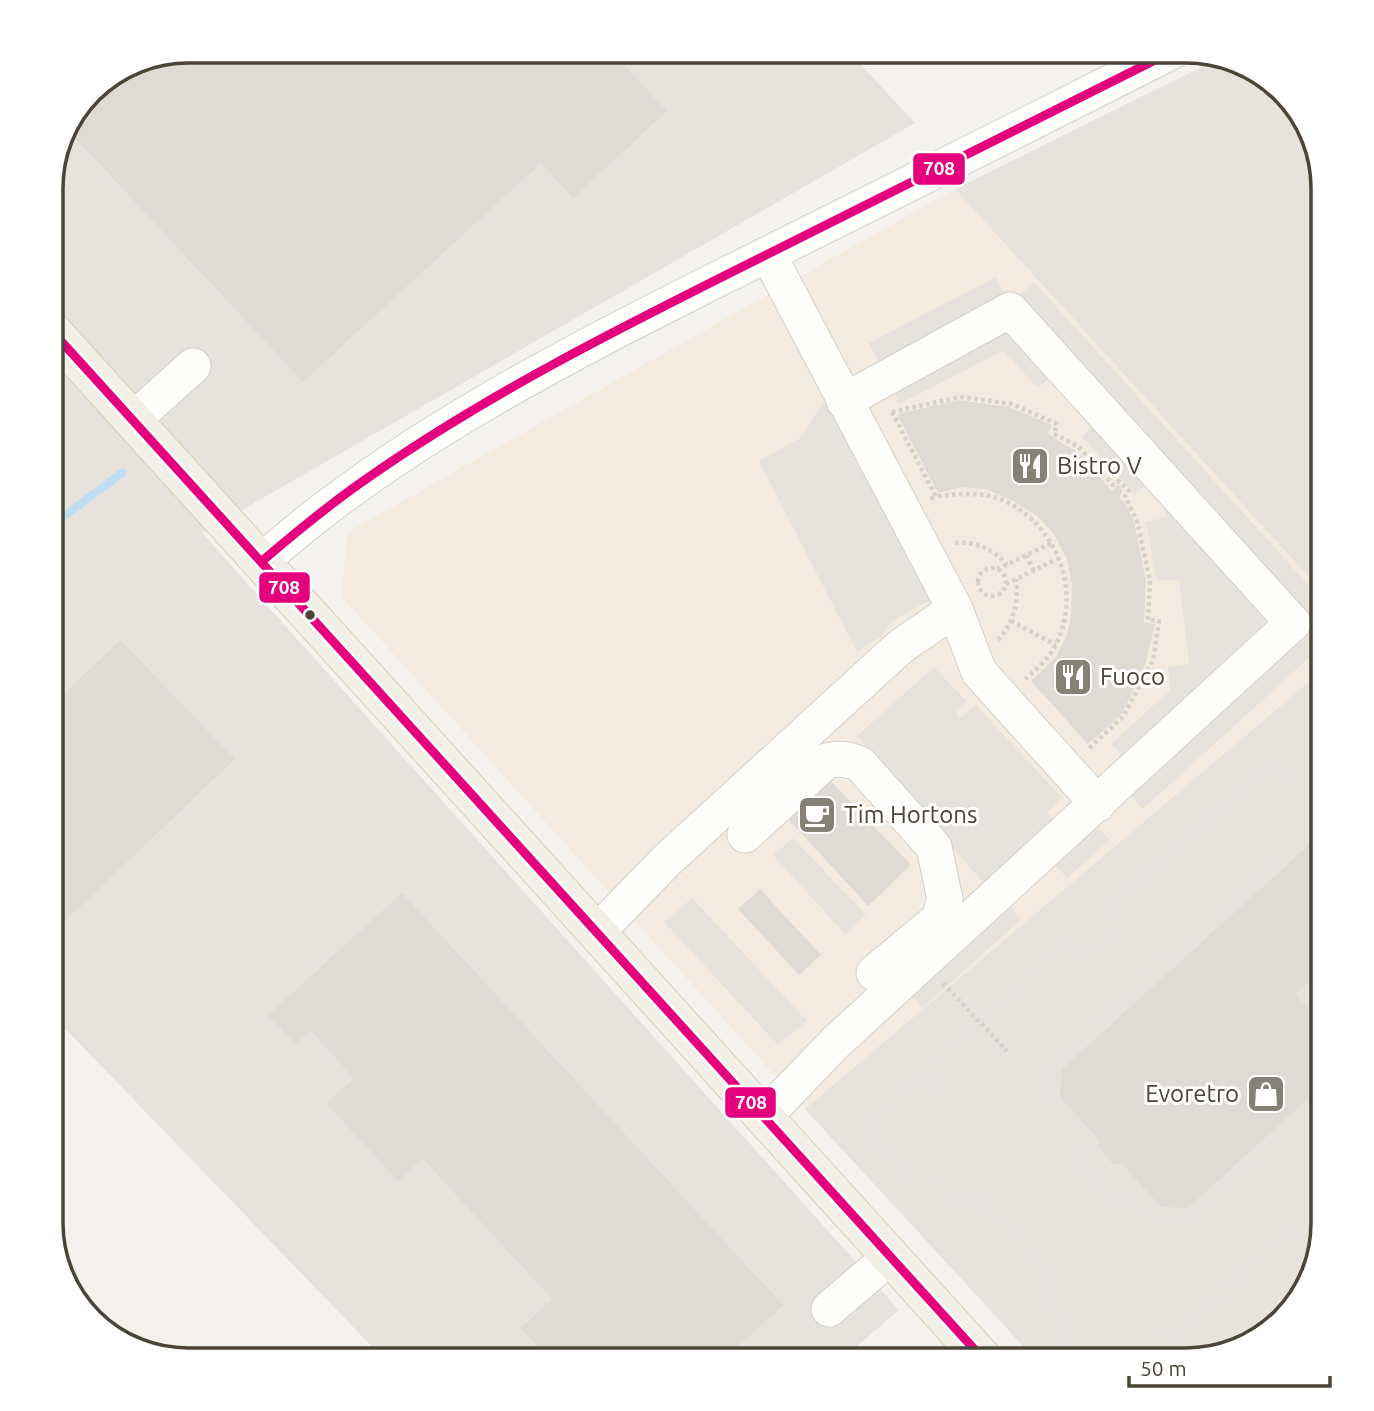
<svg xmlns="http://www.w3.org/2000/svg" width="1374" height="1411" font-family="Ubuntu,sans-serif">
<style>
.commercial{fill:#f3ebdf}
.industrial{fill:#e6e2de}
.parking{fill:#e6e3df}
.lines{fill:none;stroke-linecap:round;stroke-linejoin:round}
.stream{stroke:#c0ddf1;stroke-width:8}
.building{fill:#dedbd6}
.minor-casing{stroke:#d2d0cb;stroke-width:37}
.major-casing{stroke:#d6cebb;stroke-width:40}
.path{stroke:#d3d2cc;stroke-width:4.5;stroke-dasharray:3.5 3.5;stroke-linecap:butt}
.minor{stroke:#fdfdfc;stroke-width:35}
.major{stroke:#f2efe6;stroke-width:38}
.bus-1-casing{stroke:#fff;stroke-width:14}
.bus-1{stroke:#e5007d;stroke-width:9}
.bus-dot{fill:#4b4439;stroke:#fff;stroke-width:2.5}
.labels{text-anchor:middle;stroke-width:6;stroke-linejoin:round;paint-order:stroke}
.poi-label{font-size:24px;fill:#4b4439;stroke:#fff;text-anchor:start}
.rim{fill:none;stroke:#4b4439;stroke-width:3.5}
.line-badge{stroke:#fff;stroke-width:2.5}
.badge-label{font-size:19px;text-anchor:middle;font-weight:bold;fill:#fff}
</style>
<rect width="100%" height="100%" fill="#f4f2ee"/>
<path class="commercial" d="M955 189 1323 591V670L805 1109 341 596 348 532Z"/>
<path class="industrial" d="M188 51H848L915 123 202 533 899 1310 841 1360H385L51 1014V178L65 127 97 85 136 61Z
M1220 58 1247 65 1289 98 1323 187V592L955 189Z
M1323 670V1223L1309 1283 1276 1326 1187 1360H1036L805 1109Z"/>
<path class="parking" d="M996 277 1010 304 1034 282 1323 601V615L1310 627 1323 645 1143 809 1111 774 1126 760 1111 744 1170 690 1168 667 1189 664 1179 579 1157 581 1146 522 1166 517 1162 492 1150 479 1135 494 1082 437 1097 422 1053 375 1038 388 1003 351 899 404 869 343Z
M834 383 942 594 892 621 882 636 857 652 759 461 802 437Z
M934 667 966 701 955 712 960 718 976 705 1062 798 1047 813 1058 823 1077 806 1110 840 1067 878 1052 862 1006 902 1021 919 923 1008 898 981 993 894 857 736Z
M1275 761 1296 786H1323V823L1169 963 1162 957 1139 977 1145 984 1052 1069 1050 1099 1090 1144 1074 1157 1120 1207 1136 1194 1157 1216 1188 1218 1323 1095V1203L1174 1338 1159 1321 1152 1327 1167 1345 1151 1360H1074L1057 1342 1072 1328 1039 1292 1054 1278 979 1195 963 1208 929 1173 915 1186 862 1128 923 1074 939 1089 945 1085 930 1067 1070 940 1087 959 1125 925 1108 907Z
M793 838 866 915 845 934 773 855Z
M692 898 807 1021 778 1045 664 922Z"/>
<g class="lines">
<path class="stream" d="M51 526 122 473"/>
</g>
<path class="building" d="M188 51H611L667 111 573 198 541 163 303 382 65 127 97 85 136 61Z
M958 400 1009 407 1052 425 1048 434 1080 454 1112 491 1118 485 1123 490 1119 497 1124 502 1134 521 1146 581 1144 622 1155 624 1145 665 1122 714 1088 744 1031 681 1056 657 1067 634 1071 617 1072 584 1067 559 1054 534 1037 516 1011 500 986 489 961 487 938 493 897 414Z
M120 640 235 759 61 925 51 914V706Z
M825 775 911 865 868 906 782 812Z
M1323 832V969L1295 994 1323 1025V1085L1188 1208 1161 1207 1122 1164 1112 1163 1099 1148V1140L1060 1097 1061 1070Z
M760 889 821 955 799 975 738 909Z
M402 893 783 1305 723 1360H551L521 1328 552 1299 422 1158 398 1181 326 1103 354 1078 310 1030 295 1044 268 1015Z"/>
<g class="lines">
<defs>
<path id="minor" d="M768 254 955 609 979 672 1098 804
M133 420 193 366
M261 562C394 442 569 354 728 274 877 200 1025 126 1173 51
M745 835 826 761C839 758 847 759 860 764L934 847 945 899 939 919 874 973
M597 932 666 861 900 647 955 609
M763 1118 835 1043 1293 623 1010 310 844 401
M829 1309 890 1257"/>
<path id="major" d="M51 330 984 1360"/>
</defs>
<use href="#minor" class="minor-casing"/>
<use href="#major" class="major-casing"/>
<path class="path" d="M892 412 960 397 1012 404 1057 424 1054 434 1079 447 1113 485 1119 481 1129 491 1125 496 1137 521 1150 581 1148 620 1159 621 1153 660 1123 717 1088 749
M892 412 936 497 929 499
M938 496C961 494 985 491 1007 502 1058 528 1082 592 1056 644 1049 658 1036 670 1024 680
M955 543C976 541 993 549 1007 565
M1026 555 1034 571
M978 582a14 14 0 1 1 28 0a14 14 0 1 1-28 0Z
M997 569 1052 543
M1006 584 1059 558
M1011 621 1056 645
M998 640C1014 622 1019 603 1016 579
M943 983 1007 1051"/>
<use href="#minor" class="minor"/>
<use href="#major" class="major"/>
<defs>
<path id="bus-1" d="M51 330 984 1360
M261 562C296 532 331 503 369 477 498 387 640 318 780 248 911 183 1042 117 1173 51"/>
</defs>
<use href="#bus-1" class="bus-1-casing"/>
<use href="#bus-1" class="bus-1"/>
</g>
<defs>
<symbol id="restaurant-square" viewBox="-11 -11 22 22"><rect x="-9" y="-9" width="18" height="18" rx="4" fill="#868178" stroke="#fff"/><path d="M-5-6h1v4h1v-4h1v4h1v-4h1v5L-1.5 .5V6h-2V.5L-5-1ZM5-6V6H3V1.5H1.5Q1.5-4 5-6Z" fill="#fff"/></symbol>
<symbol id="cafe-square" viewBox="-11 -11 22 22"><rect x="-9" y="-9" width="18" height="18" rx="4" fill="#868178" stroke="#fff"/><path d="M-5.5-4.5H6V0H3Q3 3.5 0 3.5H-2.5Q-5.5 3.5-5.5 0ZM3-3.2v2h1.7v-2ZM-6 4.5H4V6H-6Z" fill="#fff"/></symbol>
<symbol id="shop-square" viewBox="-11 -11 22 22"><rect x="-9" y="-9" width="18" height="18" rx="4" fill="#868178" stroke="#fff"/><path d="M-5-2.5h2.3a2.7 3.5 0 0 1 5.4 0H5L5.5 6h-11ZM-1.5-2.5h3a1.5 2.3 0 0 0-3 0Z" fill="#fff"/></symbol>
</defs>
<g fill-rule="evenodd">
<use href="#restaurant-square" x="1008" y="444" width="44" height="44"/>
<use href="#restaurant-square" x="1051" y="655" width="44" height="44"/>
<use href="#cafe-square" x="795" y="793" width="44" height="44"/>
<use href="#shop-square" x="1244" y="1072" width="44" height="44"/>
</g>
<circle class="bus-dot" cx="310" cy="615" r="6"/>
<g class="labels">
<g class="poi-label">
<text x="1057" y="474">Bistro V</text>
<text x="1100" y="685">Fuoco</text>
<text x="844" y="823">Tim Hortons</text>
<text x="1239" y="1102" text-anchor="end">Evoretro</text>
</g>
</g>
<path d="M0 0H1374V1411H0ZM188 63H1186A125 125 0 0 1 1311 188V1223A125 125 0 0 1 1186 1348H188A125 125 0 0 1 63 1223V188A125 125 0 0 1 188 63Z" fill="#fff" fill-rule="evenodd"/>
<path class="rim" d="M188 63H1186A125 125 0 0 1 1311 188V1223A125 125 0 0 1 1186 1348H188A125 125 0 0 1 63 1223V188A125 125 0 0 1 188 63Z"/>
<g class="line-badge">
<rect x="912" y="152" width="54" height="34" rx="7" fill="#e5007d"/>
<rect x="258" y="571" width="53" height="33" rx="7" fill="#e5007d"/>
<rect x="724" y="1086" width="53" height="33" rx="7" fill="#e5007d"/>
</g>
<g class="badge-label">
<text x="939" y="175">708</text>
<text x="284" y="594">708</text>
<text x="751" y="1109">708</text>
</g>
<path d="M1129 1376v10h201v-10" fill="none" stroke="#4b4439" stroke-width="3.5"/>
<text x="1140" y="1376" font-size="21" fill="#4b4439" stroke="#ffffff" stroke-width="5" paint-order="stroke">50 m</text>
</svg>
